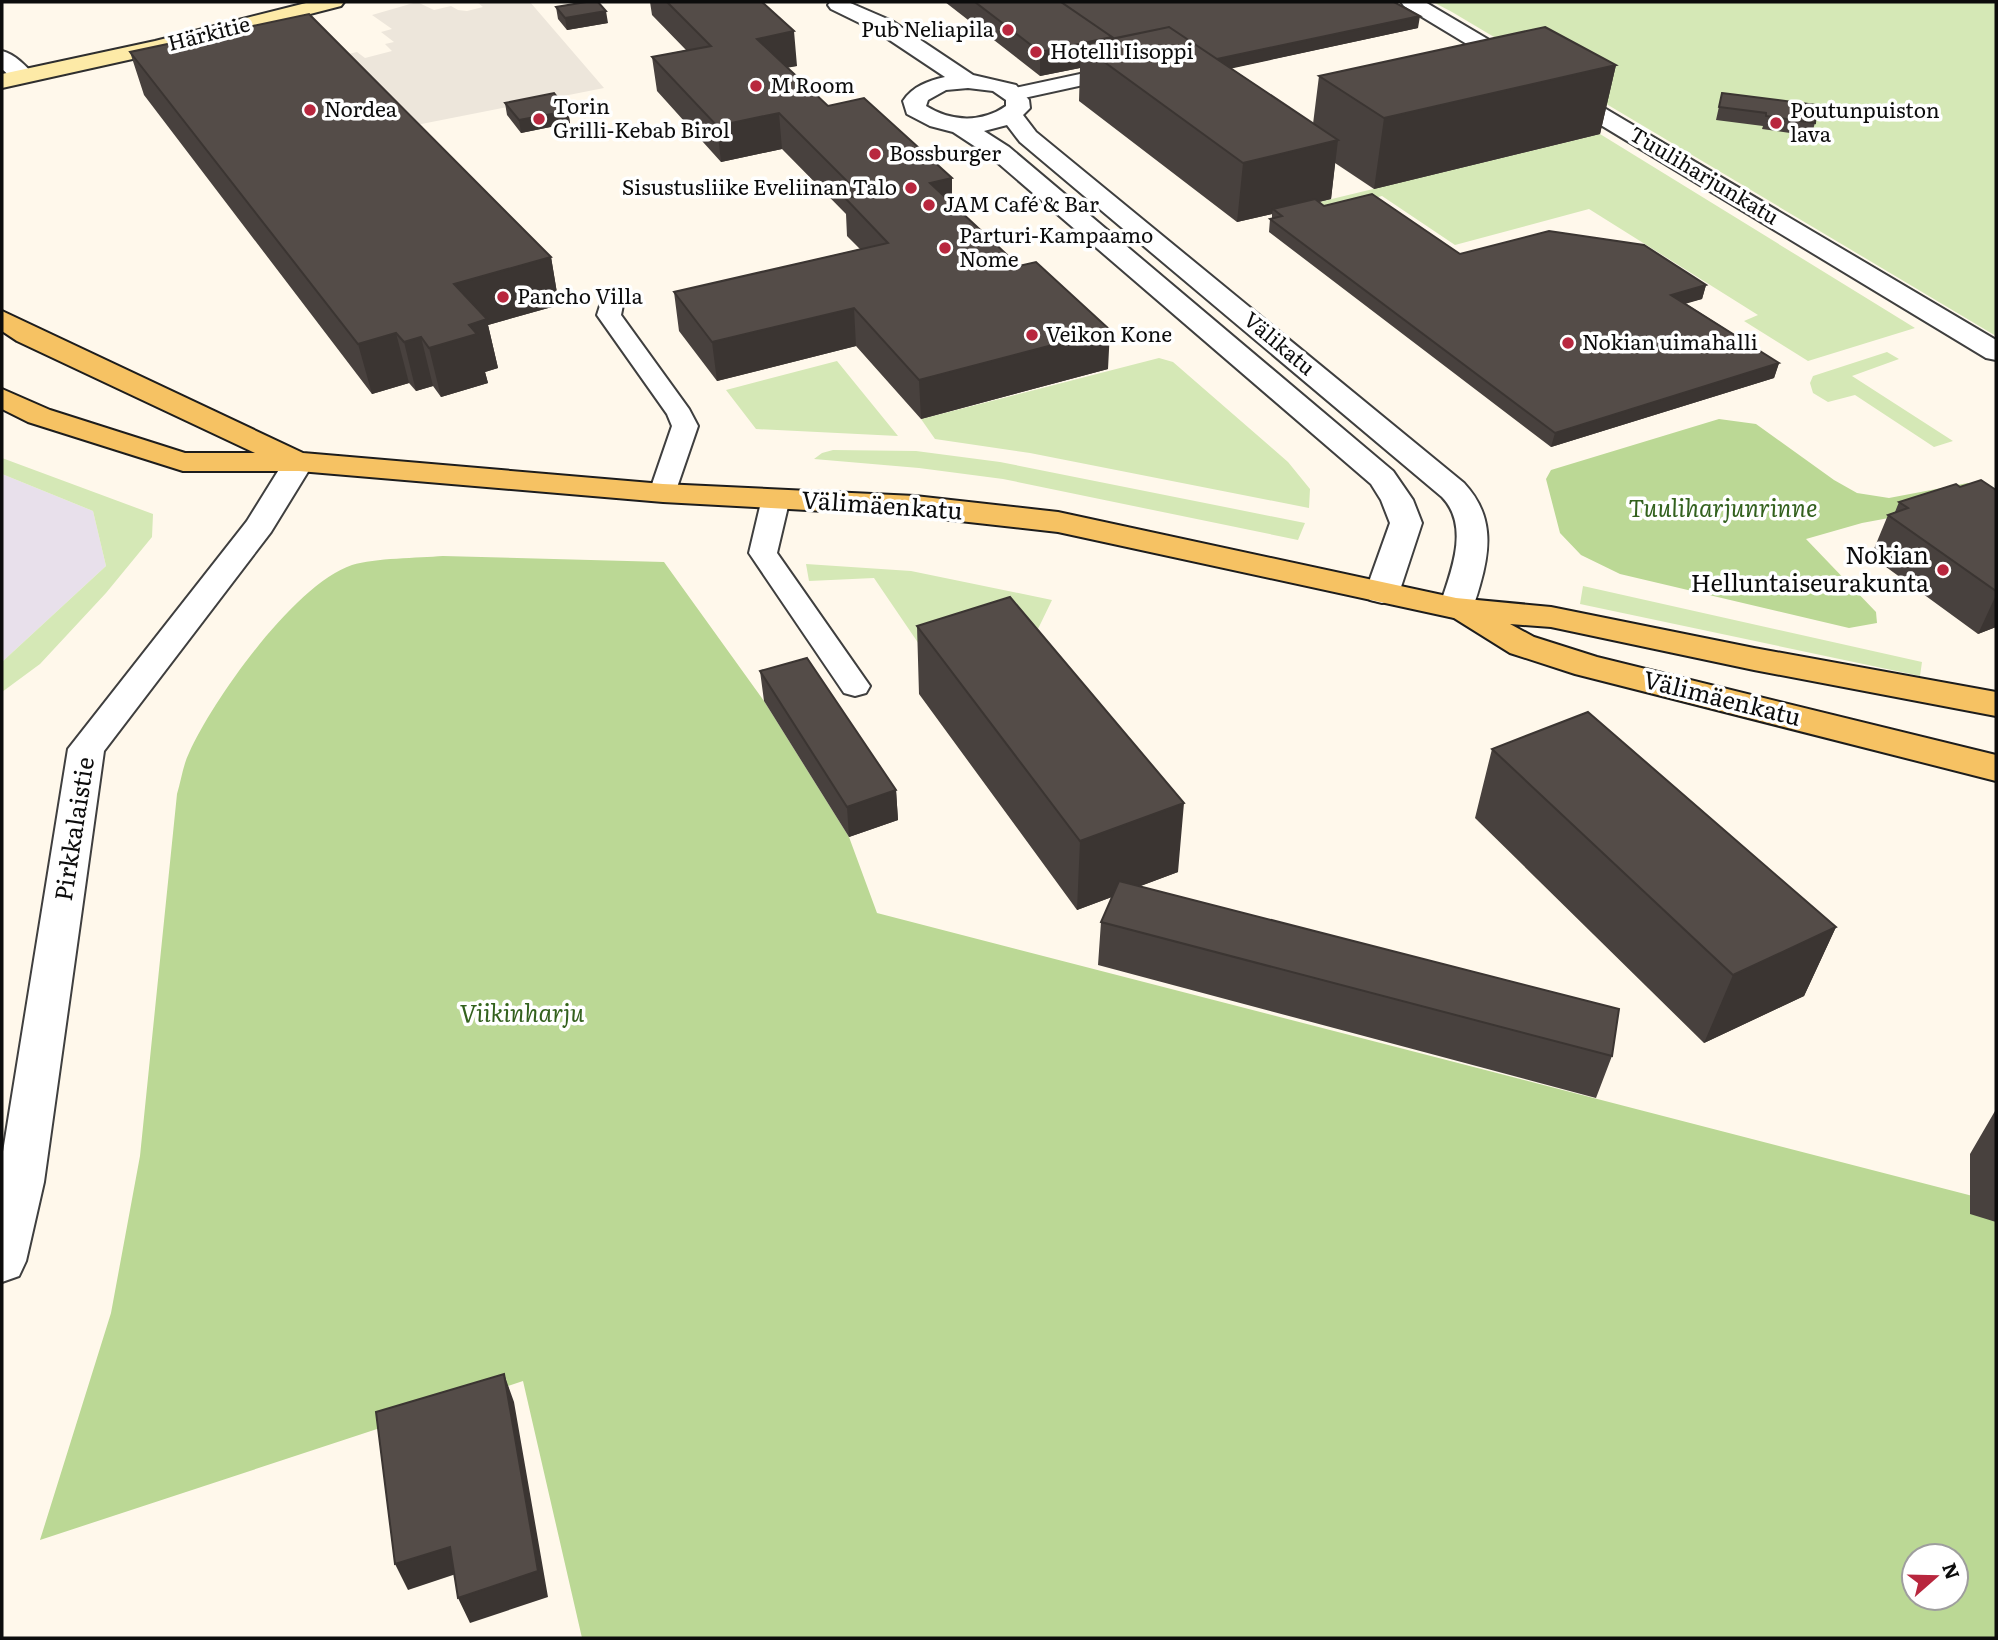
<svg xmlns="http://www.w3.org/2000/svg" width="1998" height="1640" font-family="Literata,serif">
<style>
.industrial{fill:#e8e0eb}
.green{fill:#d5e8b6}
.forest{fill:#bbd895;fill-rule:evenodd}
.plaza{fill:#ede6db}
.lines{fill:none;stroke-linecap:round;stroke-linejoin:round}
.service-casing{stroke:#3f3f3f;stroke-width:4}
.minor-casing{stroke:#3f3f3f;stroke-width:4}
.tertiary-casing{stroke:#3f3f3f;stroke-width:4}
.secondary-casing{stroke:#2e2e2e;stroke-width:4}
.primary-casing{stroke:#1d1d1d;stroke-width:4}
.service{fill:#fff;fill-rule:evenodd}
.minor{fill:#fff;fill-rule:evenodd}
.tertiary{fill:#fff;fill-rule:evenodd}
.secondary{fill:#fdeaa7;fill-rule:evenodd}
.primary{fill:#f6c263;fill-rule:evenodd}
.wall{fill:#48413e}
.shaded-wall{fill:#3b3532}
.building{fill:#544c48;stroke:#3b3532;stroke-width:2}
.poi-dot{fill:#b8273e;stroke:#fff;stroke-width:2.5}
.labels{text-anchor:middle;stroke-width:7;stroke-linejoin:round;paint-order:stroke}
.far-poi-label{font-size:21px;fill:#0c0c0c;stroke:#fff;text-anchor:start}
.far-street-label{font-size:21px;fill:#0c0c0c;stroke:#fff}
.street-label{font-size:24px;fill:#0c0c0c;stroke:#fff}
.park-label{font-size:24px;font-style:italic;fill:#33611e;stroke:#fff}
.poi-label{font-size:24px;fill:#0c0c0c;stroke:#fff;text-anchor:end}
</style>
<rect width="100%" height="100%" fill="#fff8eb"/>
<path class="industrial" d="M2 474 93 511 106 566 2 662Z"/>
<path class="green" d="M1433 2H1996V336L1452 12Z
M1600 134 1915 328 1808 361 1744 321 1758 315 1589 209 1455 245 1382 196 1327 210 1307 205Z
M1887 352 1899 359 1852 376 1953 441 1934 447 1855 395 1828 402 1813 393 1810 383 1813 376Z
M1159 358 1173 362 1288 462 1310 489 1309 508 1030 453 935 439 921 419Z
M837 361 898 436 756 429 726 390Z
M833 450 916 451 1000 462 1305 523 1298 540 1003 479 919 468 814 459 822 453Z
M2 458 153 514 152 537 106 593 40 664 2 692V662L106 566 93 511 2 474Z
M806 564 911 571 1052 600 1037 631 940 675 874 578 809 581Z
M1583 586 1922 662 1920 676 1580 604Z"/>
<path class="forest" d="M1719 419 1756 424 1834 480 1857 493 1889 498 1968 483 1991 499 1862 523 1806 539 1876 612 1877 623 1849 628 1620 574 1581 555 1560 533 1546 479 1551 470Z
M443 556 664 562 764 701 849 837 877 913 1996 1202V1638H582L523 1381 40 1540 111 1313 140 1156 177 794C181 781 183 765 189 753 214 698 295 584 352 565 375 558 418 558 443 556ZM1914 1556H1956V1598H1914Z"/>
<path class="plaza" d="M417 2 434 10 451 6 458 10 467 11 483 7 477 2H530L604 88 391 130 322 60 357 52 365 58 392 51 385 44 394 42 381 32 392 29 372 15Z"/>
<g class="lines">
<defs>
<path id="service" d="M1122 65 1132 71 1129 75 1015 100 1005 94 1015 88Z
M613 288 621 290 625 295 621 315 689 409 698 426 673 499 663 501 653 499 649 493 672 426 667 414 597 315 605 290Z
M776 490 786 492 790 498 777 553 870 686 866 693 855 696 844 693 749 553 762 498 766 492Z"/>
<path id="minor" d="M830 2H848L892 21 973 75 1016 85 1029 100 1030 108 1023 115 1036 132 1464 483C1493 514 1491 547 1480 585 1477 596 1474 606 1468 615L1456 618 1444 615 1439 608C1450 574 1471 527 1442 497L1020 142 1007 125 984 131 1009 147 1393 471 1413 500 1422 523 1399 593 1394 600 1382 603 1370 600 1365 593 1390 523 1381 500 1371 484 991 157 953 132 930 126 907 114 903 101C913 86 928 81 945 77L876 31 831 9 828 5ZM968 88 993 91 1006 100V106C982 123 951 122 926 106L928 100 946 90Z
M1401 2H1425L1996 340V360L1986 358 1404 6Z
M2 51C14 54 27 66 34 76L31 81H15L2 69Z"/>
<path id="tertiary" d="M299 453 310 455 314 462 271 532 104 751 44 1182 26 1261 19 1276 2 1282V1158L68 749 247 521 288 455Z"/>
<path id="secondary" d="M310 2H344L341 6 155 54 2 88V74L155 41Z"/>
<path id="primary" d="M2 311 303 453 663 484 915 496 1058 512 1456 598 1551 607 1754 648 1996 692V716L1754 670 1551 627 1510 624 1534 637 1597 657 1996 755V781L1575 674 1510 653 1454 618 1058 532 915 516 663 502 299 471H183L28 422 2 409V389L50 410 185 453H255L17 341 2 331Z"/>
</defs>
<use href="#service" class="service-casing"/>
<use href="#minor" class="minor-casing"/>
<use href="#tertiary" class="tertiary-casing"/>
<use href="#secondary" class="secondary-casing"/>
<use href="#primary" class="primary-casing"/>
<use href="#service" class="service"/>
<use href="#minor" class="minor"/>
<use href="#tertiary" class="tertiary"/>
<use href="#secondary" class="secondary"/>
<use href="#primary" class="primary"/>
</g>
<path class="wall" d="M650 2H762L797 66 787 67 828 106 952 178V203L1108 369 921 419 856 346 717 381 679 331 674 292 860 249 847 236 846 214 782 149 721 162 657 91 652 57 686 50 652 15Z
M945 2H1394L1418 28 1231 68 1313 124 1319 76 1616 65 1600 134 1374 189 1335 163 1331 199 1319 202 1324 206 1460 254 1706 285 1702 299 1685 303 1779 363 1774 378 1551 447 1269 232 1270 219 1272 218V214L1237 222 1079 101 1080 68 1040 76Z
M556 7 608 23 567 30 558 19Z
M130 52 551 257 559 305 488 325 498 368 485 372 488 383 441 397 433 386 416 391 409 383 372 394 144 95Z
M1722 93 1815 123 1811 136 1762 129 1763 126 1716 120Z
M505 103 568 111 570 123 521 133 507 115Z
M1960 487 1996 490V627L1978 634 1871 556 1888 515 1895 512 1899 502Z
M917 626 1178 872 1140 886 1612 1056 1596 1098 1098 965 1101 922 1112 897 1077 910 919 694Z
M760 671 896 790 898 820 849 837 764 701Z
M1492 749 1836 927 1804 996 1704 1043 1475 818Z
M1995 1111 1996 1112V1222L1970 1214V1154Z"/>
<path class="shaded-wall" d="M606 11 608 23 567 30 565 18Z
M1420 16 1418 28 1146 87V74Z
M794 31 797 66 760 73 757 39Z
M1112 37 1105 63 1081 45 1080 68 1040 76V52Z
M1616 65 1600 134 1374 189 1384 118Z
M568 111 570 123 521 133 519 120Z
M779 113 782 149 721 162 717 126Z
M1338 140 1331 199 1277 212 1273 209 1272 214 1237 222 1243 163Z
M952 178V215L930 183Z
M551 257 559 305 488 325 498 368 485 372 488 383 441 397 429 348 454 284Z
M1706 285 1702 299 1668 309 1671 295Z
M854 308 856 346 717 381 712 342Z
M1110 330 1108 369 921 419 919 380Z
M396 333 409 383 372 394 358 344Z
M421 337 433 386 416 391 404 342Z
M1779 363 1774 378 1551 447 1555 433Z
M1996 595V627L1978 634Z
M896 790 898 820 849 837 847 807Z
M1184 803 1178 872 1077 910 1080 841Z
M1836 927 1804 996 1704 1043 1733 975Z
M504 1374 514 1402 548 1597 470 1623 458 1598Z
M450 1547 462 1572 408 1590 395 1564Z"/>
<path class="building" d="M586 2H598L606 11 565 18 556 7Z
M667 2H762L794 31 757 39 828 106 864 98 952 178 930 183 1019 266 1036 262 1110 330 919 380 854 308 712 342 674 292 888 243 845 198 861 195 779 113 717 126 652 57 711 46Z
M975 2H1061L1112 37 1040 52Z
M1061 2H1394L1420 16 1217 59 1169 27 1112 39V37Z
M309 14 551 257 454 284 487 319 469 325 477 334 429 348 421 337 404 342 396 333 358 344 130 52Z
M1169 27 1338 140 1243 163 1081 45Z
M1545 27 1616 65 1384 118 1319 76Z
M554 93 568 111 519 120 505 103Z
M1722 93 1817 105 1815 123 1766 116V113L1719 107Z
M1372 194 1460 254 1549 231 1644 245 1706 285 1671 295 1779 363 1555 433 1270 219 1282 216 1273 209 1315 199 1324 206Z
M1981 480 1996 490V591L1888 515 1908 508 1899 502 1956 484 1960 487Z
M1010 597 1184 803 1080 841 917 626Z
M807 658 896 790 847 807 760 671Z
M1588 712 1836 927 1733 975 1492 749Z
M1119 881 1619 1009 1612 1056 1101 922Z
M504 1374 538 1571 458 1598 450 1547 395 1564 376 1412Z"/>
<g class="poi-dot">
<circle cx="1008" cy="30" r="7"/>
<circle cx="1036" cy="52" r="7"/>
<circle cx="756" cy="86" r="7"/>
<circle cx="310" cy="110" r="7"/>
<circle cx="539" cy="119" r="7"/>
<circle cx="1776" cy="123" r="7"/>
<circle cx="875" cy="154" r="7"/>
<circle cx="911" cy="188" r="7"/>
<circle cx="929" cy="205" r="7"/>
<circle cx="945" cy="248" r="7"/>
<circle cx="503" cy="297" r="7"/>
<circle cx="1032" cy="335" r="7"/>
<circle cx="1568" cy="343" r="7"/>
<circle cx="1943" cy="570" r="7"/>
</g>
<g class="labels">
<g class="far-poi-label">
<text x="994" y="37" text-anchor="end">Pub Neliapila</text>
<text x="1050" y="59">Hotelli Iisoppi</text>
<text x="770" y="93">M Room</text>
<text x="553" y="114">Torin<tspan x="553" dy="24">Grilli-Kebab Birol</tspan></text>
<text x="324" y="117">Nordea</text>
<text x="1790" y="118">Poutunpuiston<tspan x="1790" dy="24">lava</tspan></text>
<text x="889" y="161">Bossburger</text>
<text x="897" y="195" text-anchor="end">Sisustusliike Eveliinan Talo</text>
<text x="943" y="212">JAM Café &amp; Bar</text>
<text x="959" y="243">Parturi-Kampaamo<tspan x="959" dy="24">Nome</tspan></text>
<text x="517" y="304">Pancho Villa</text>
<text x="1046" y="342">Veikon Kone</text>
<text x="1582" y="350">Nokian uimahalli</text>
</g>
<g class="far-street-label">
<text transform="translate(209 34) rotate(-14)" y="7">Härkitie</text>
<text transform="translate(1704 176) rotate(31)" y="7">Tuuliharjunkatu</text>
<text transform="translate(1279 344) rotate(40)" y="7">Välikatu</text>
</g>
<g class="street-label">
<text transform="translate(882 506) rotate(4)" y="8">Välimäenkatu</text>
<text transform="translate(1722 699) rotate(14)" y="8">Välimäenkatu</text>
<text transform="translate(75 829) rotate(-81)" y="8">Pirkkalaistie</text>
</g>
<g class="park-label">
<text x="1723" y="517">Tuuliharjunrinne</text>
<text x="522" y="1022">Viikinharju</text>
</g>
<g class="poi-label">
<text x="1929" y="564">Nokian<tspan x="1929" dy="28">Helluntaiseurakunta</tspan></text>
</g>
</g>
<rect width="1998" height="1640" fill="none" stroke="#0c0c0c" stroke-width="7"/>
<g transform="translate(1935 1577) rotate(70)"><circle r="33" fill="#ffffff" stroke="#9e9e9e" stroke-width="2"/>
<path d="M0-5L12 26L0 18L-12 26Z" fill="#b8273e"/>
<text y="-10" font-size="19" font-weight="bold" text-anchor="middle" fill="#0c0c0c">N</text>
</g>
</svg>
